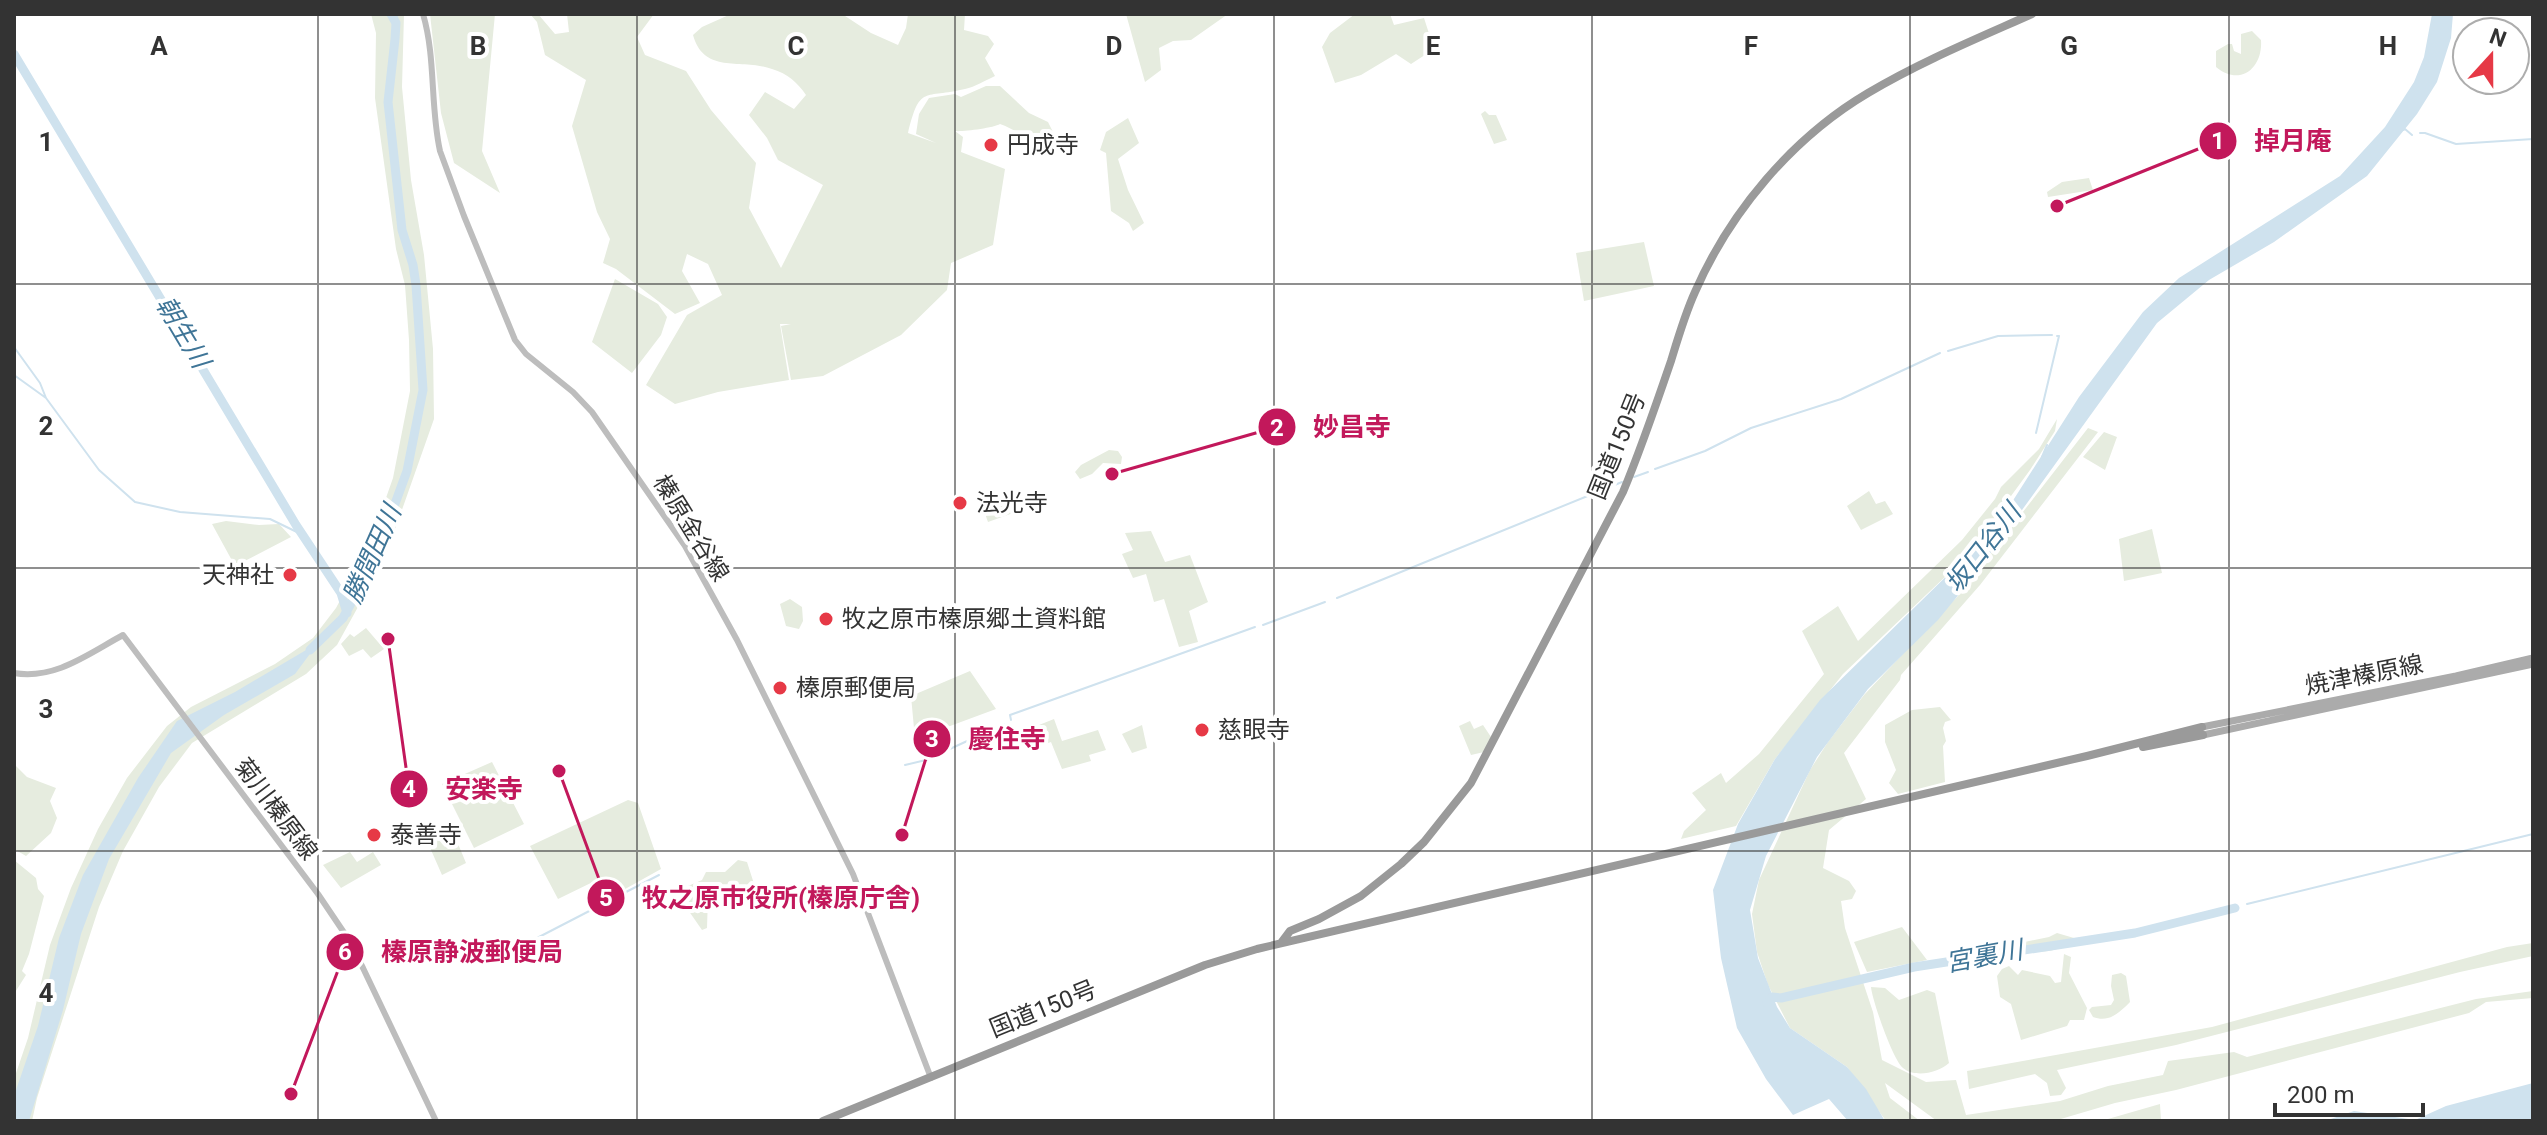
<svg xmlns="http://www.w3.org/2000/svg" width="2547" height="1135" font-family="Roboto,'Noto Sans JP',sans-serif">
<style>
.green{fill:#e6ecdf}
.water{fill:#cfe2ee}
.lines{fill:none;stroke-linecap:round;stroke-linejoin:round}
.stream{stroke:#cfe2ee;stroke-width:2}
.river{stroke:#cfe2ee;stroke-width:9}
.secondary{stroke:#bdbdbd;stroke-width:6}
.primary{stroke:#ababab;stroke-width:7}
.highway{stroke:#9a9a9a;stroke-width:8}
.grid{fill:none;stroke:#333;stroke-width:2;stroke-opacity:0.55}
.poi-dot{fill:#e63946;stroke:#fff;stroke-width:3}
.labels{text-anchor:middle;stroke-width:8;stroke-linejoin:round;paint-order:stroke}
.poi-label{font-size:24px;fill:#333;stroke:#fff;text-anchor:start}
.street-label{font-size:24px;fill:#333;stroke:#fff}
.water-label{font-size:26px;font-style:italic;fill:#3f7597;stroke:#fff}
.grid-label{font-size:26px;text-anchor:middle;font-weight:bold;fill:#333;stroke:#fff;stroke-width:8;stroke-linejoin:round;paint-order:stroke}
.leader{fill:none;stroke:#c2185b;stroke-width:3}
.callout-dot{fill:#c2185b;stroke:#fff;stroke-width:3}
.mark-label{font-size:24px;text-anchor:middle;font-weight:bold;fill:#fff}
.callout-label{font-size:26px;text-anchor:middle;font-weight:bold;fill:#c2185b;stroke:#fff;stroke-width:8;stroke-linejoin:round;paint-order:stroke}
</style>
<rect width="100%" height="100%" fill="#fff"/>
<path class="green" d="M371 14H404L402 87 411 180 424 255 433 349 434 419 385 558 337 645 306 674 192 743 159 787 123 851 99 907 37 1098 32 1121H14V1079L28 1038 50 945 71 888 98 829 127 778 167 726 191 707 275 664 313 638 336 608 369 546 393 478 410 391 409 340 405 285 396 249 375 98 376 33Z
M430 14H495L482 151 500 193 454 163 441 113Z
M530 14H538L555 34 569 32 567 14H654L637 37 645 55 686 71 711 110 756 163 749 208 781 268 823 185 778 160 767 138 749 115 765 92 794 109 806 95C797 82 788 74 772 69 742 58 704 75 693 35L702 27 731 14H842L871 33 898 45 906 28 908 14H965L964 30 988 36 994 44 985 58 995 76C986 80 975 87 965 89 924 99 920 84 908 133L936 143 916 134 919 114 929 98 955 94 961 97 986 86H1000L1029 113 1048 122 1054 134 1047 149C1030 142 1017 130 1000 124 993 128 962 132 955 131L963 137 961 152 1005 169 993 245 951 263 947 290 901 335 823 376 791 380 781 326 791 324H780L789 380 718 392 675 404 646 385 687 315 722 295 708 264 687 254 682 271 700 303 675 314 616 269 603 263 610 239 597 212 572 126 586 80 545 55 537 22Z
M1126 14H1228L1191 40 1173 41 1159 48 1161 70 1145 82Z
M1355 14H1390L1394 25 1424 18 1434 49 1411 64 1396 54 1361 75 1335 83 1322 47 1330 33Z
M2252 31 2261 40C2263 68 2240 87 2216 67V51L2228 44H2232L2234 51 2241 54V34Z
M1485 111 1489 115H1496L1507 140 1494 144 1481 114Z
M1128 118 1139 143 1118 159 1128 190 1144 223 1133 231 1129 223 1111 211 1106 153 1100 150 1106 132Z
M2089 178 2093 190 2048 197 2047 192 2062 182Z
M1644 242 1654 286 1584 301 1576 253Z
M615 279 658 304 667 317 661 335 632 373 592 342Z
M2057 419 2055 431 2030 470 1968 555 1843 674 1775 759 1736 826 1681 839 1684 831 1706 810 1692 793 1721 773 1726 783 1759 754 1824 674 1802 631 1838 606 1858 641 1962 540 1995 499 2001 487 2039 449Z
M2088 428 2098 432 1980 585 1901 675 1900 680 1844 753 1866 799 1829 830 1823 868 1849 881 1856 891 1852 899 1841 901 1845 928 1873 1012 1882 1060 1926 1082 1956 1080 1966 1115 2060 1101 2108 1086 2163 1075 2168 1061 2234 1052 2247 1057 2476 999 2533 991V998L2486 1002 2469 1013 2176 1090 2115 1103 2054 1121H1937L1885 1083 1890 1098 1920 1121H1886L1847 1067 1790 1028 1768 985 1757 952 1752 914 1759 880 1810 770 1828 742 1864 695 1957 597Z
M2104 432 2117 437 2105 470 2083 457Z
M1109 450 1118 451 1122 457 1121 464 1103 463 1092 474 1080 479 1075 472 1081 465Z
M1869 491 1876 504 1885 501 1893 514 1861 530 1847 506Z
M1012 497 1019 511 988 522 983 508Z
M226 521 259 525 279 524 291 537 235 566 212 524Z
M2152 529 2162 573 2124 581 2119 539Z
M1151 531 1165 562 1190 555 1208 602 1189 611 1198 642 1179 647 1164 599 1154 602 1146 574 1133 578 1122 554 1133 550 1125 533Z
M790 599 802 607 803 621 799 629 786 626 780 604Z
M366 628 384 649 371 658 363 649 349 656 341 644 350 634 354 637Z
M970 671 996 709 915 739 911 696Z
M1940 707 1951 720 1945 722 1943 728 1946 741 1943 746 1945 782 1898 794 1889 783 1896 770 1885 742V725L1912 710Z
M1054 719 1062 741 1098 730 1106 750 1089 755 1091 761 1062 769 1051 742 1028 750 1019 733Z
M1470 721 1474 729 1483 725 1491 737 1484 752 1471 755 1459 726Z
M1142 725 1147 748 1132 753 1122 734Z
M492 762 524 824 474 848 442 784Z
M14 764 27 777 56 788 50 801 57 818 51 833 26 856 14 849Z
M628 800 638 803 661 869 609 898 599 879 558 899 530 846Z
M449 822 466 863 442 875 424 834Z
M350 852 357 862 373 852 381 865 341 888 323 865Z
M14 860 36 878 38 889 44 896 29 954 22 971 26 975 14 994Z
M738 860 747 862 756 890 753 897 737 904 718 889 708 896 707 928 702 930 677 894 681 889 702 880 706 872H725Z
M1902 927 1927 960 1867 972 1854 942Z
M2057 933 2074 938C2059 955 2039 951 2019 952 2010 952 2001 956 1993 958L1986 950 2049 937Z
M2533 943V956L2460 972 2176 1045 2057 1070 2066 1088 2061 1095 2050 1096 2047 1083 2035 1074 1969 1089 1967 1071 2212 1027 2507 947Z
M2064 954 2071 957 2069 973 2087 1008 2084 1020H2070L2067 1026 2021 1040 2011 1004 2000 997 1997 976 2002 969 2009 966 2018 975 2022 970 2050 976 2055 983 2061 982Z
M2121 973 2126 976 2130 1002C2119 1013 2109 1023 2093 1017L2089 1010 2092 1007 2111 1005 2114 1000 2111 986 2112 975Z
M1871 987 1885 988 1899 1000 1927 990 1935 993 1949 1063C1938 1073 1915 1078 1903 1068 1893 1060 1872 1000 1871 987Z
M2160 1104 2161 1121H2101Z"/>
<path class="water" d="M2432 14H2453L2451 38 2437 82 2417 114 2367 176 2274 242 2209 280 2157 323 1978 571 1938 620 1868 689 1817 757 1766 856 1750 910 1758 958 1777 1007 1790 1028 1847 1067 1866 1089 1885 1121H1848L1829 1099 1793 1115 1766 1079 1737 1028 1721 958 1713 890 1738 824 1775 759 1820 700 1967 556 2012 502 2079 397 2143 312 2179 278 2340 176 2385 127 2414 82 2424 57Z
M318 643 295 674 224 715 171 753 109 859 81 934 63 1010 29 1121H14V1096L38 1026 59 938 83 875 138 778 177 721 235 692Z
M2533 1083V1121H2325L2354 1111 2415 1120 2446 1106Z"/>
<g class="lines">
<path class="stream" d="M396 23 397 14
M2403 130 2405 129 2412 135
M2420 133H2425L2456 144 2533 139
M14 347 40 383 46 398 99 470 135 502 180 512 270 519 301 534
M1948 351 1998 336 2052 335
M14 375 46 398
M2036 433 2059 336H2057
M2042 457 2047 445
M1655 469 1705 451 1751 428 1841 399 1940 353
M1634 477 1648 472
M1337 598 1622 482
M1263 625 1325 602
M1011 720 1010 715 1255 627
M905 765 926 760 1004 724
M2247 904 2533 834
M508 953 659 875"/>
<path class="river" d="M14 54 296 525 341 593 347 613
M310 650 343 618 374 561 407 471 423 390 416 285 413 265 402 230 388 102 395 39 396 23 391 14
M1767 1003 1772 997 1781 998 1914 967 2135 933 2235 908"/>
<path class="secondary" d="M423 14C436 58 430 106 440 151L464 216 515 340 526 354 573 392 592 412 685 546 737 640 853 874 931 1078
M14 673C55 680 88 654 123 635L318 894 347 937 363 968 436 1121"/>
<path class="primary" d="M2202 727 2456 676 2533 658
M2203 735 2533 664"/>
<path class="highway" d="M2143 747 2203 735
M1281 943 1290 931 1319 919 1361 896 1401 864 1424 842 1471 783 1623 492C1641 449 1656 405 1671 361 1678 338 1685 314 1695 292 1730 212 1792 138 1868 93 1920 62 1976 39 2032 14
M823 1121 1205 965 1257 949 2087 756 2202 727"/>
</g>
<path class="grid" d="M318 14V1121M637 14V1121M955 14V1121M1274 14V1121M1592 14V1121M1910 14V1121M2229 14V1121M14 284H2533M14 568H2533M14 851H2533"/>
<g class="poi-dot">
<circle cx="991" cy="145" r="8"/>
<circle cx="960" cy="503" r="8"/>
<circle cx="290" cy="575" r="8"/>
<circle cx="826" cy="619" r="8"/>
<circle cx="780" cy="688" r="8"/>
<circle cx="1202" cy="730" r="8"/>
<circle cx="374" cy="835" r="8"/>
</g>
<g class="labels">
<g class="poi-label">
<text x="1007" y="153">円成寺</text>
<text x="976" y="511">法光寺</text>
<text x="274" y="583" text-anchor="end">天神社</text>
<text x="842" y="627">牧之原市榛原郷土資料館</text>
<text x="796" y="696">榛原郵便局</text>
<text x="1218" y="738">慈眼寺</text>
<text x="390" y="843">泰善寺</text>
</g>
<g class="street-label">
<text transform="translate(1617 446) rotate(-68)" y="8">国道150号</text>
<text transform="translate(691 528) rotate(58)" y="8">榛原金谷線</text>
<text transform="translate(2364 675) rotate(-11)" y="8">焼津榛原線</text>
<text transform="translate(276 809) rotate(53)" y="8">菊川榛原線</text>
<text transform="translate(1043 1009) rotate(-22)" y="8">国道150号</text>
</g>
<g class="water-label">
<text transform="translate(183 332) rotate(59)" y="9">朝生川</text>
<text transform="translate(1983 548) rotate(-52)" y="9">坂口谷川</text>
<text transform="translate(372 554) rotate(-66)" y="9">勝間田川</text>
<text transform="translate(1984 956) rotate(-10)" y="9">宮裏川</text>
</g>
</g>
<g class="grid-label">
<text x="159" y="55">A</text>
<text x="478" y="55">B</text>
<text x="796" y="55">C</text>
<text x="1114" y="55">D</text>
<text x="1433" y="55">E</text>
<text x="1751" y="55">F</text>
<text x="2069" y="55">G</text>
<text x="2388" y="55">H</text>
<text x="46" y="151">1</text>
<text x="46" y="435">2</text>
<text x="46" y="718">3</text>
<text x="46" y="1002">4</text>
</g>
<path class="leader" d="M2057 206L2218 141M1112 474L1277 427M902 835L932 739M388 639L409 789M559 771L606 898M291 1094L345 952"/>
<g class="callout-dot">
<circle cx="2057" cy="206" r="8"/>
<circle cx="1112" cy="474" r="8"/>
<circle cx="902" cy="835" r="8"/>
<circle cx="388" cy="639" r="8"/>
<circle cx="559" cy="771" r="8"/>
<circle cx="291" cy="1094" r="8"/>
<circle cx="2218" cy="141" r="20"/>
<circle cx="1277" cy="427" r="20"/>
<circle cx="932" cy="739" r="20"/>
<circle cx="409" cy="789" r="20"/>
<circle cx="606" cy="898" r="20"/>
<circle cx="345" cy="952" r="20"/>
</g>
<g class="mark-label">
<text x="2218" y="149">1</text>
<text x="1277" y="436">2</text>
<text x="932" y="747">3</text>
<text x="409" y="797">4</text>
<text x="606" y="906">5</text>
<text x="345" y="960">6</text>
</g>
<g class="callout-label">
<text x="2293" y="150">掉月庵</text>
<text x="1352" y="436">妙昌寺</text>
<text x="1007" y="748">慶住寺</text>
<text x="484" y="798">安楽寺</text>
<text x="781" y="907">牧之原市役所(榛原庁舎)</text>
<text x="472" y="961">榛原静波郵便局</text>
</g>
<rect width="2547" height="1135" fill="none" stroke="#333333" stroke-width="32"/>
<g transform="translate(2491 56) rotate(21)"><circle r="38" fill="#ffffff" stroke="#adadad" stroke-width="2"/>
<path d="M0-6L14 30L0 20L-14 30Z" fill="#e63946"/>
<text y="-12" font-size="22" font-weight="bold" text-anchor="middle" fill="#333333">N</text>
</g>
<path d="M2275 1103v12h148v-12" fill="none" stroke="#333333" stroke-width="4"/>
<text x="2287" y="1103" font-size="24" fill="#333333" stroke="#ffffff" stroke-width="6" paint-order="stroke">200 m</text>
</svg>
